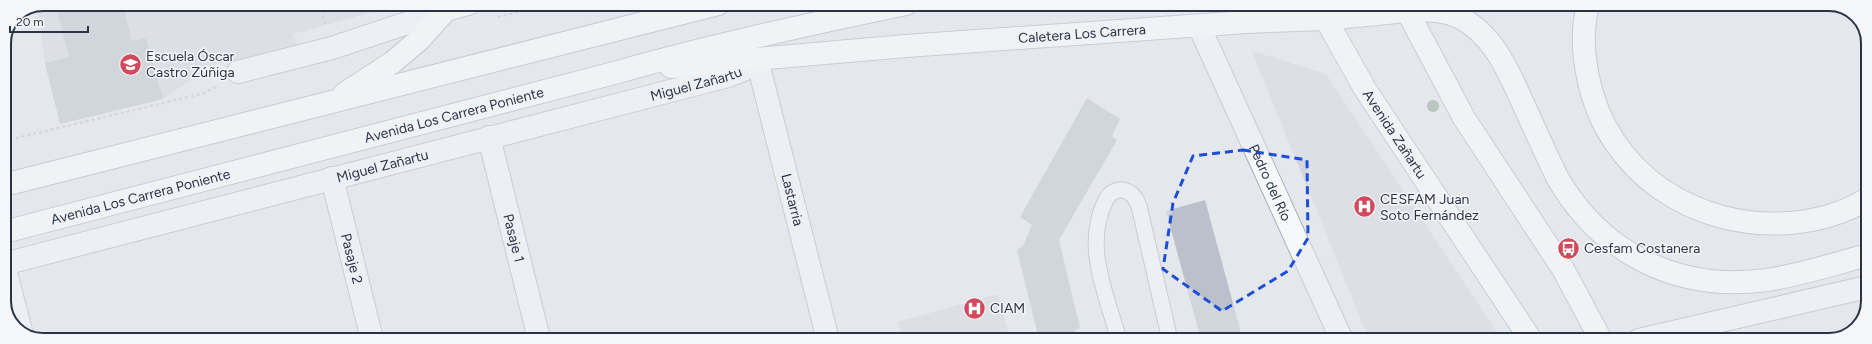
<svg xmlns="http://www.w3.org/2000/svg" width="1872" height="344" font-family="Figtree,sans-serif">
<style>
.built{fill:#d2d6de}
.building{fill:#bbc0ca}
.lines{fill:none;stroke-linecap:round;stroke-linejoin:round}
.lane-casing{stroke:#a9aeb7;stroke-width:17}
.street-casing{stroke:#a9aeb7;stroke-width:24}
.secondary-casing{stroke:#a9aeb7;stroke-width:24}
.primary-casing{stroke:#a3abb8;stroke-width:24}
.path{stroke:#c2c5cb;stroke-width:2.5;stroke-dasharray:3 3;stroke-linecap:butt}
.lane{stroke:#f7f8fa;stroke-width:15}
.street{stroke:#f7f8fa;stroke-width:22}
.secondary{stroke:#fff;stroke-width:22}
.primary{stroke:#fff;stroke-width:22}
.tree{fill:#899d89}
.marked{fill:none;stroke:#1d4ed8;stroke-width:3;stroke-dasharray:8 5;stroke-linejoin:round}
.labels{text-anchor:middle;stroke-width:3;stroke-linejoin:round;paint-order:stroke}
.street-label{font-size:14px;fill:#2b3445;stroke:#f4f6f9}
.poi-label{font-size:14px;fill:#2b3445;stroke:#f4f6f9;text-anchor:start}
.rim{fill:none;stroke:#2b3445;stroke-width:2}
</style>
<rect width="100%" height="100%" fill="#e4e7ec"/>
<path class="built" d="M43 4H402L293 34 297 48 214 64 163 99 60 124 45 63 37 7Z
M1252 51 1326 74 1502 340H1369Z
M998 294 1010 340H902L898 322Z"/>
<path class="building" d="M55 4H123L132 41 146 38 163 99 60 124 45 63 69 57Z
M1087 98 1120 119 1112 136 1117 140 1059 240 1080 328 1075 330 1079 340H1039L1017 250 1023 246 1032 225 1020 217Z
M1205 200 1243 340H1201L1166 211Z"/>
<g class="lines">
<defs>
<path id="lane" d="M1119 340C1107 296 1084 248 1104 204 1107 196 1113 189 1122 190 1131 191 1136 198 1139 206L1170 340"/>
<g id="street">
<path id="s1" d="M1199 26 1342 340"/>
<path d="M238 72 332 48 446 10"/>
<path id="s2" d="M489 137 539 339"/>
<path id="s3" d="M332 178 372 339"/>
<path id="s4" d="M4 264 728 76 743 70 757 59 828 340"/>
<path d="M4 265 21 331"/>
<path d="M1639 340 1867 287"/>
</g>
<g id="secondary">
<path d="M1404 5 1464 118 1563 269 1601 340"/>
<path id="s5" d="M1319 7 1365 89 1531 340"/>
<path d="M446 10 468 4"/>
<path id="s6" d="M757 59 906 46 1246 22 1325 19 1407 11"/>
</g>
<g id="primary">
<path d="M1588 5C1582 28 1583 54 1588 77 1607 173 1695 230 1790 223 1816 221 1845 213 1867 199"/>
<path d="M1407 11C1424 10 1444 10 1459 17 1495 35 1510 75 1526 110 1536 132 1546 154 1557 177 1601 254 1678 292 1767 280 1800 275 1835 264 1867 255"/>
<path d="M671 67 757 59"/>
<path d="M344 94 393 62 420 39 446 10"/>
<path d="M4 185 718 4"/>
<path id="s7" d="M4 232 618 72C713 45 809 24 906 4"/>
</g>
</defs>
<use href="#lane" class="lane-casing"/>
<use href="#street" class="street-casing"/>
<use href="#secondary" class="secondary-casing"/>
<use href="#primary" class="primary-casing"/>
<path class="path" d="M498 17 551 4
M325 24 322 13 356 4
M4 141 205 93 218 85"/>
<use href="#lane" class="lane"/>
<use href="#street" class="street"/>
<use href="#secondary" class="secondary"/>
<use href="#primary" class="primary"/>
</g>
<circle class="tree" cx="1433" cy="106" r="6"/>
<path d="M0 0H1872V344H0ZM1243 150 1307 160 1308 238 1288 271 1222 311 1163 269 1173 203 1193 156Z" fill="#e4e7ec" fill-opacity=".55" fill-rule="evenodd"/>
<path class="marked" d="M1243 150 1307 160 1308 238 1288 271 1222 311 1163 269 1173 203 1193 156Z"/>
<defs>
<symbol id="school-disc" viewBox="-11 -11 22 22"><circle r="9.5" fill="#d1495b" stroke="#f4f6f9"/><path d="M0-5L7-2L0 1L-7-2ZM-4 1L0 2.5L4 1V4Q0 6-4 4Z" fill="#fff"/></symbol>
<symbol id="hospital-disc" viewBox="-11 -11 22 22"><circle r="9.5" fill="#d1495b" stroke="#f4f6f9"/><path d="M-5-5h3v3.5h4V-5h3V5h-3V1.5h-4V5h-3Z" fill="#fff"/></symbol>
<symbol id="bus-disc" viewBox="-11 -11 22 22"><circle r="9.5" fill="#d1495b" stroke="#f4f6f9"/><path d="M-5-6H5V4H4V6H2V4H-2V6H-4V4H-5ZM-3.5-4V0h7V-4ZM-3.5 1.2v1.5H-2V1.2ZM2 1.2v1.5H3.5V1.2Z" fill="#fff"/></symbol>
</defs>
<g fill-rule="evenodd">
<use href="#school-disc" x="118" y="52" width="25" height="25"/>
<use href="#hospital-disc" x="1352" y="194" width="25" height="25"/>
<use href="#bus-disc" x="1556" y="236" width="25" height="25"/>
<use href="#hospital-disc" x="962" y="296" width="25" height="25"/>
</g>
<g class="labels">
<g class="street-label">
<text dy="5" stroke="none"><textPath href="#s6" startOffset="326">Caletera Los Carrera</textPath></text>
<text dy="5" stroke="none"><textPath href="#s4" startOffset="715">Miguel Zañartu</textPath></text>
<text dy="5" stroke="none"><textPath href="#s7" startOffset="465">Avenida Los Carrera Poniente</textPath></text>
<text dy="5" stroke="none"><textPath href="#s5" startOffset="148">Avenida Zañartu</textPath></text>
<text dy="5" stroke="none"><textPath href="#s4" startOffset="391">Miguel Zañartu</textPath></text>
<text dy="5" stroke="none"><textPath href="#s1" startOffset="172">Pedro del Río</textPath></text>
<text dy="5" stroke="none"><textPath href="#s7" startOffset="141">Avenida Los Carrera Poniente</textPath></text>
<text dy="5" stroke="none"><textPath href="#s4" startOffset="927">Lastarria</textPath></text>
<text dy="5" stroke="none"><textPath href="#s2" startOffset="104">Pasaje 1</textPath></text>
<text dy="5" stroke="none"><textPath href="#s3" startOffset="83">Pasaje 2</textPath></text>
</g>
<g class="poi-label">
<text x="146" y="61">Escuela Óscar<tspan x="146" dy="16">Castro Zúñiga</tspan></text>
<text x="1380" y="204">CESFAM Juan<tspan x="1380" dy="16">Soto Fernández</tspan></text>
<text x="1584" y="253">Cesfam Costanera</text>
<text x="990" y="313">CIAM</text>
</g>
</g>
<path d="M0 0H1872V344H0ZM43 11H1829A32 32 0 0 1 1861 43V301A32 32 0 0 1 1829 333H43A32 32 0 0 1 11 301V43A32 32 0 0 1 43 11Z" fill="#f4f6f9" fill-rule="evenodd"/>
<path class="rim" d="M43 11H1829A32 32 0 0 1 1861 43V301A32 32 0 0 1 1829 333H43A32 32 0 0 1 11 301V43A32 32 0 0 1 43 11Z"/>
<path d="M10 26v6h78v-6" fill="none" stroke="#2b3445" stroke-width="2"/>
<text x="16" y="26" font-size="12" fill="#2b3445" stroke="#f4f6f9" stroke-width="3" paint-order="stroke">20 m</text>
</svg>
